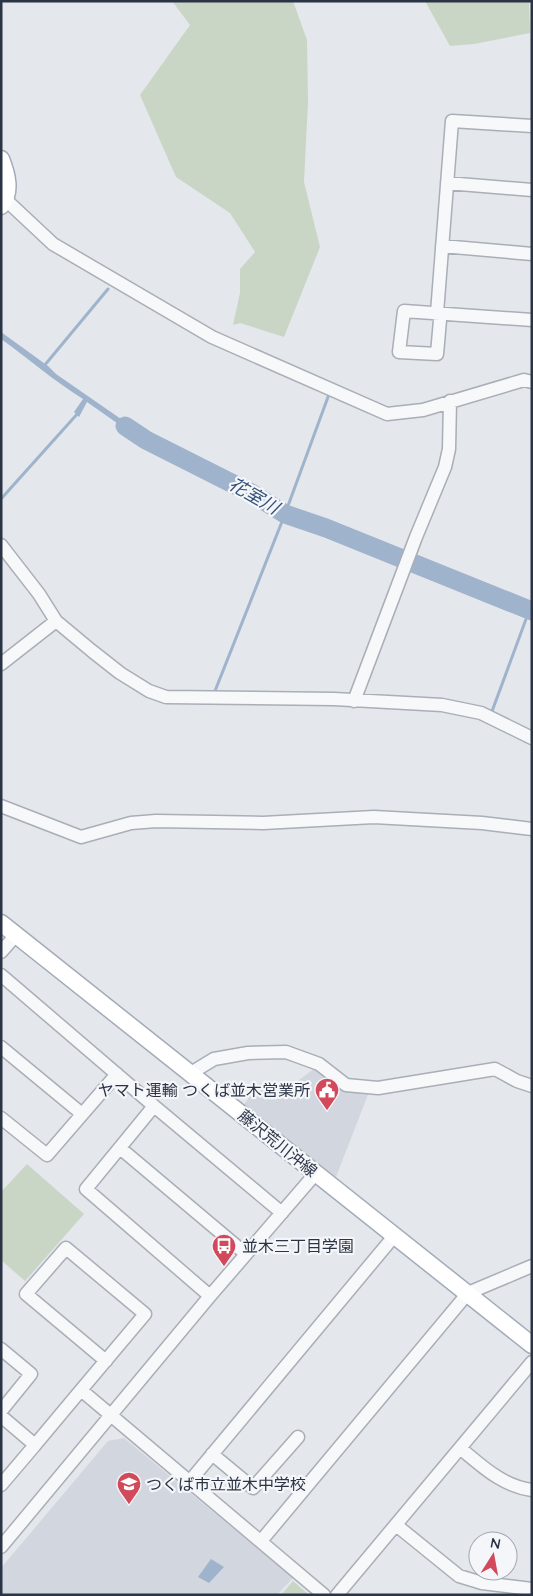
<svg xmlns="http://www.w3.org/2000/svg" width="533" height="1596" font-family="Quicksand,'Noto Sans JP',sans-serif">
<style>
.built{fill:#d2d6de}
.green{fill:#c9d6c5}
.water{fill:#9fb4cc}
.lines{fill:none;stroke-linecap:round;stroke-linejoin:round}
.stream{stroke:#9fb4cc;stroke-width:3}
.river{stroke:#9fb4cc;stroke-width:19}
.minor-casing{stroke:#a9aeb7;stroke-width:15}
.major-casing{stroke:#a3abb8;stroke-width:19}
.minor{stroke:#f7f8fa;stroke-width:12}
.major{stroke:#fff;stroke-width:16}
.labels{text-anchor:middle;stroke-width:4.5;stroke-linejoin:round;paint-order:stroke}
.poi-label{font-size:16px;fill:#2b3445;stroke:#f4f6f9;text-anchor:start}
.street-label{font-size:16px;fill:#2b3445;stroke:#f4f6f9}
.water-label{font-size:18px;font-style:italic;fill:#34527a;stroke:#f4f6f9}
</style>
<rect width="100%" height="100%" fill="#e4e7ec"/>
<path class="built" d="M315 1068 369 1092 336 1177 243 1106 259 1083 283 1092Z
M124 1438 293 1578 277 1595H1V1568L108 1441Z"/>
<path class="green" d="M172 1H293L307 40 308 102 304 182 320 247 284 337 240 323 233 325 240 293V269L255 252 230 213 176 177 140 95 190 25Z
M425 1H531L529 4 530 33 474 44 450 46Z
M27 1164 84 1214 25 1281 1 1260V1192Z
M293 1581 309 1595H281Z"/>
<path class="water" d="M1 332 48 366 56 374 147 437 144 442 87 402 79 417 74 412 83 399C54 381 29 359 1 339Z
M211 1559 224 1567 209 1583 198 1577Z"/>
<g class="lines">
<path class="stream" d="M44 366 108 289
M1 499 79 412
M215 691 285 514 328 397
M491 714 532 603"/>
<path class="river" d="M125 426 146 440 253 494 285 514 326 528 532 611"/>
<defs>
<path id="minor" d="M532 126 452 121 437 313 440 320 437 354 399 352 404 311 532 320
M447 183 532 190
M6 200 53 244 212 337 387 414 423 410 524 380 532 382
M442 246 532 254
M1 545 39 594 56 621 92 651 120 673 149 691 166 697 334 699 442 705 481 713 532 738
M1 664 56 621
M354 701 416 537 445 467 449 449 450 401
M1 806 81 837 131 823 156 821 263 823 374 817 482 823 532 829
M1 952 16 935
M1 975 154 1106
M1 1047 82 1114
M191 1073 214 1059 248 1053 286 1052 319 1064 346 1085 378 1088 495 1069 517 1081 532 1086
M1 1118 47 1155 117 1074
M120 1148 246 1254
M210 1296 86 1189 154 1106 282 1213
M1 1349 31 1374 1 1411
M81 1390 145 1314 66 1248 26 1294 106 1361
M1 1416 35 1445 81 1390 324 1595
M460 1448C482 1466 502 1486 532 1490
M212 1454 253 1488 298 1437
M190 1481 395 1235
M1 1485 35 1445
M396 1525 459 1576 482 1583 532 1589
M261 1541 468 1293 532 1266
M1 1547 210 1296 316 1173
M337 1595 532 1362"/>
<path id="major" d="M1 159C7 174 12 192 1 206
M1 923 532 1345"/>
</defs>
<use href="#minor" class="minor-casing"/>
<use href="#major" class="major-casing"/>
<use href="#minor" class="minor"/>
<use href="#major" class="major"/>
</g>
<defs>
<symbol id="civic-pin" viewBox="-11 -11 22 30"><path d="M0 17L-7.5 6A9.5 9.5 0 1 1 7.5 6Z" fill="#d1495b" stroke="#f4f6f9"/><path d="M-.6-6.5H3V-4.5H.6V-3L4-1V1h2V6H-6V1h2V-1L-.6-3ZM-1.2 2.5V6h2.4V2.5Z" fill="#fff"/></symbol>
<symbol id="bus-pin" viewBox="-11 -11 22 30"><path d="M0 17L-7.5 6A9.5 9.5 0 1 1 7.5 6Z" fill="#d1495b" stroke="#f4f6f9"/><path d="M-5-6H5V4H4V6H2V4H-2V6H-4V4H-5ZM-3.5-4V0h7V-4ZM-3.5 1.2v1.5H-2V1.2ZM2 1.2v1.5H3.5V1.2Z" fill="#fff"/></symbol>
<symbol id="school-pin" viewBox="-11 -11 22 30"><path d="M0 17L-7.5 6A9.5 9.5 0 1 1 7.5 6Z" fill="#d1495b" stroke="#f4f6f9"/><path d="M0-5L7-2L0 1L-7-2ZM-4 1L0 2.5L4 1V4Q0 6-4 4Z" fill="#fff"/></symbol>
</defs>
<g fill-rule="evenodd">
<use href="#civic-pin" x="313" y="1076" width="28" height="38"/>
<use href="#bus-pin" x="210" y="1232" width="28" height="38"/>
<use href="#school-pin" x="115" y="1470" width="28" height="38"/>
</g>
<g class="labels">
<g class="poi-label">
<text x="310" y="1096" text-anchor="end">ヤマト運輸 つくば並木営業所</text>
<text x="242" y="1252">並木三丁目学園</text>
<text x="146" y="1490">つくば市立並木中学校</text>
</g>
<g class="street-label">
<text transform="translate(278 1143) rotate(39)" y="6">藤沢荒川沖線</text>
</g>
<g class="water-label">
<text transform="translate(254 496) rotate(30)" y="6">花室川</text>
</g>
</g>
<rect width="533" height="1596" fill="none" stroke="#2b3445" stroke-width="5"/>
<g transform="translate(493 1556) rotate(11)"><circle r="24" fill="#f4f6f9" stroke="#a4a8b1"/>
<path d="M0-4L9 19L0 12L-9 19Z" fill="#d1495b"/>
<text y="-8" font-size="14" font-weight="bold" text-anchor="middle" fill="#2b3445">N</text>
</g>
</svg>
